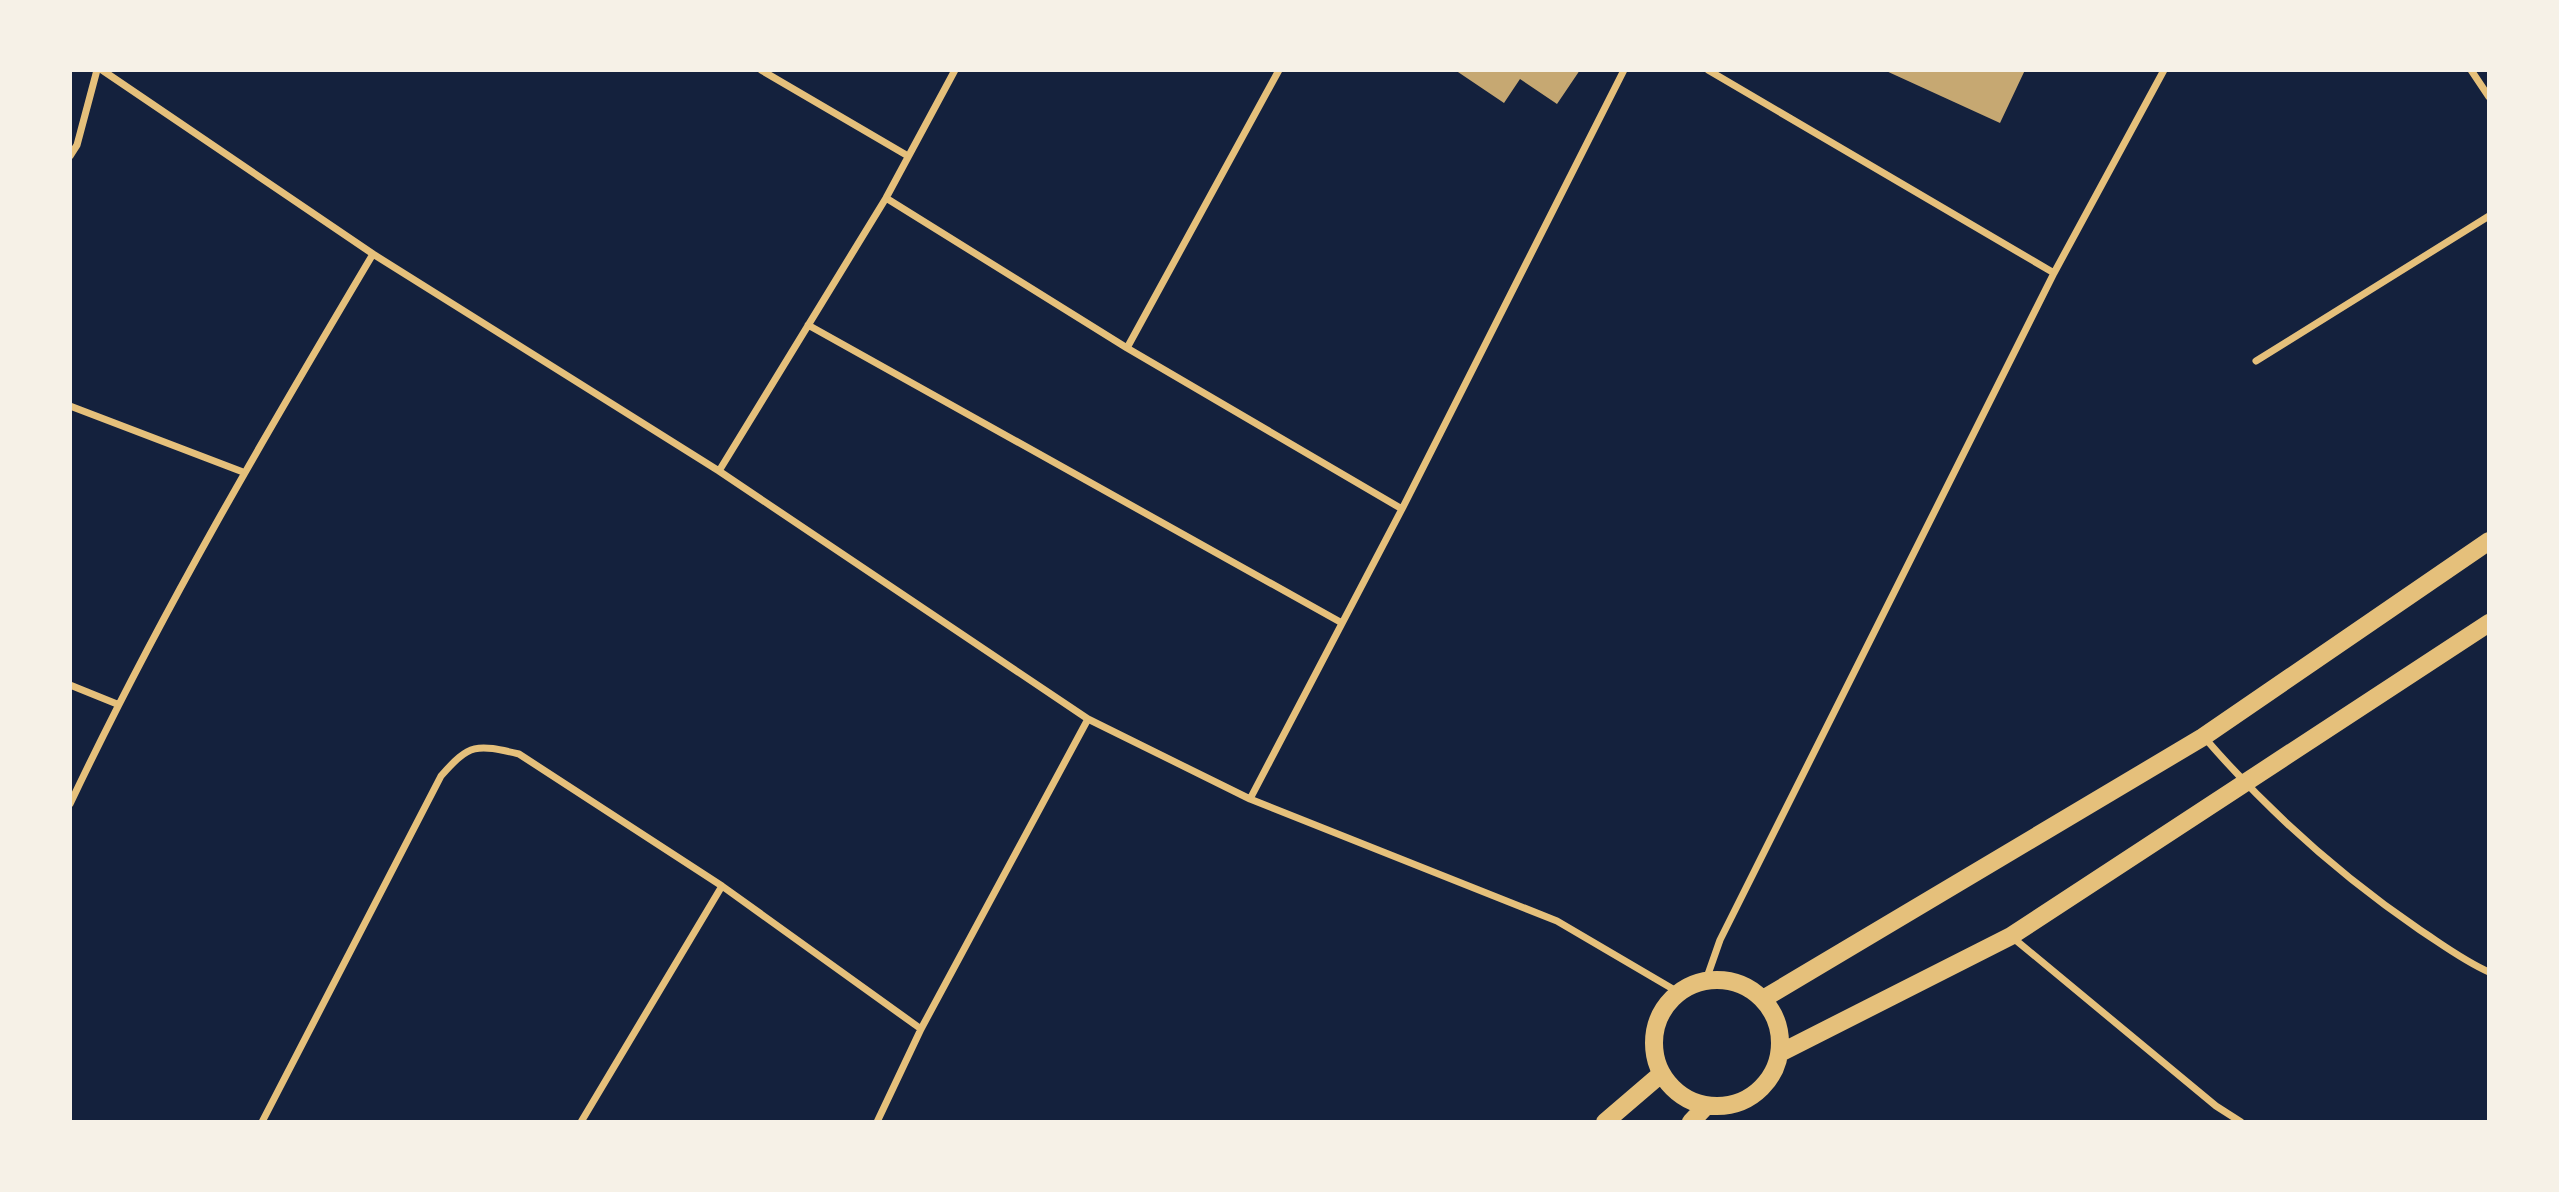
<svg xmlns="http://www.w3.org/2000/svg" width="2559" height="1192" font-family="'PT Sans',sans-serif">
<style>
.building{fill:#c6a872}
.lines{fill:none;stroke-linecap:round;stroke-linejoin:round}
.minor{stroke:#e5c07b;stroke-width:7}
.primary{stroke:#e5c07b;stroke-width:18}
</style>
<rect width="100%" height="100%" fill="#14213d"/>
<path class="building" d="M1455 70H1580L1557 104 1520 79 1504 103Z
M1884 70H2025L2000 123Z"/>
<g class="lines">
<path class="minor" d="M102 70 373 254 719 471 1088 719 1250 799 1557 921 1678 992
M761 70 908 156
M2471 70 2489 97
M70 156 77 145 97 70
M886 198 1127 348 1402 509
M2054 273 2164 70
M808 325 1342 623
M1127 348 1279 70
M2256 361 2489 216
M70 406 243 472
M719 471 886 198 955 70
M70 685 117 704
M2204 737C2267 810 2341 876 2420 930 2443 945 2464 961 2489 972
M1250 799 1402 509 1624 70
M70 804C160 614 266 434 373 254
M2012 937 2216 1106 2241 1122
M1706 980 1720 940 2054 273 1708 70
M262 1122 441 776C470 743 476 744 519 754L722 886 921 1029
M581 1122 722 886
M877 1122 921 1029 1088 719"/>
<path class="primary" d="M1654 1043a63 63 0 1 1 126 0a63 63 0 1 1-126 0Z
M1763 999 2203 737 2489 541
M1780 1053 2011 936 2489 623
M1605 1122 1661 1074
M1691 1122 1706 1106"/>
</g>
<rect width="2559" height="1192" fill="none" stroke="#f6f1e7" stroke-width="144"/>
</svg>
